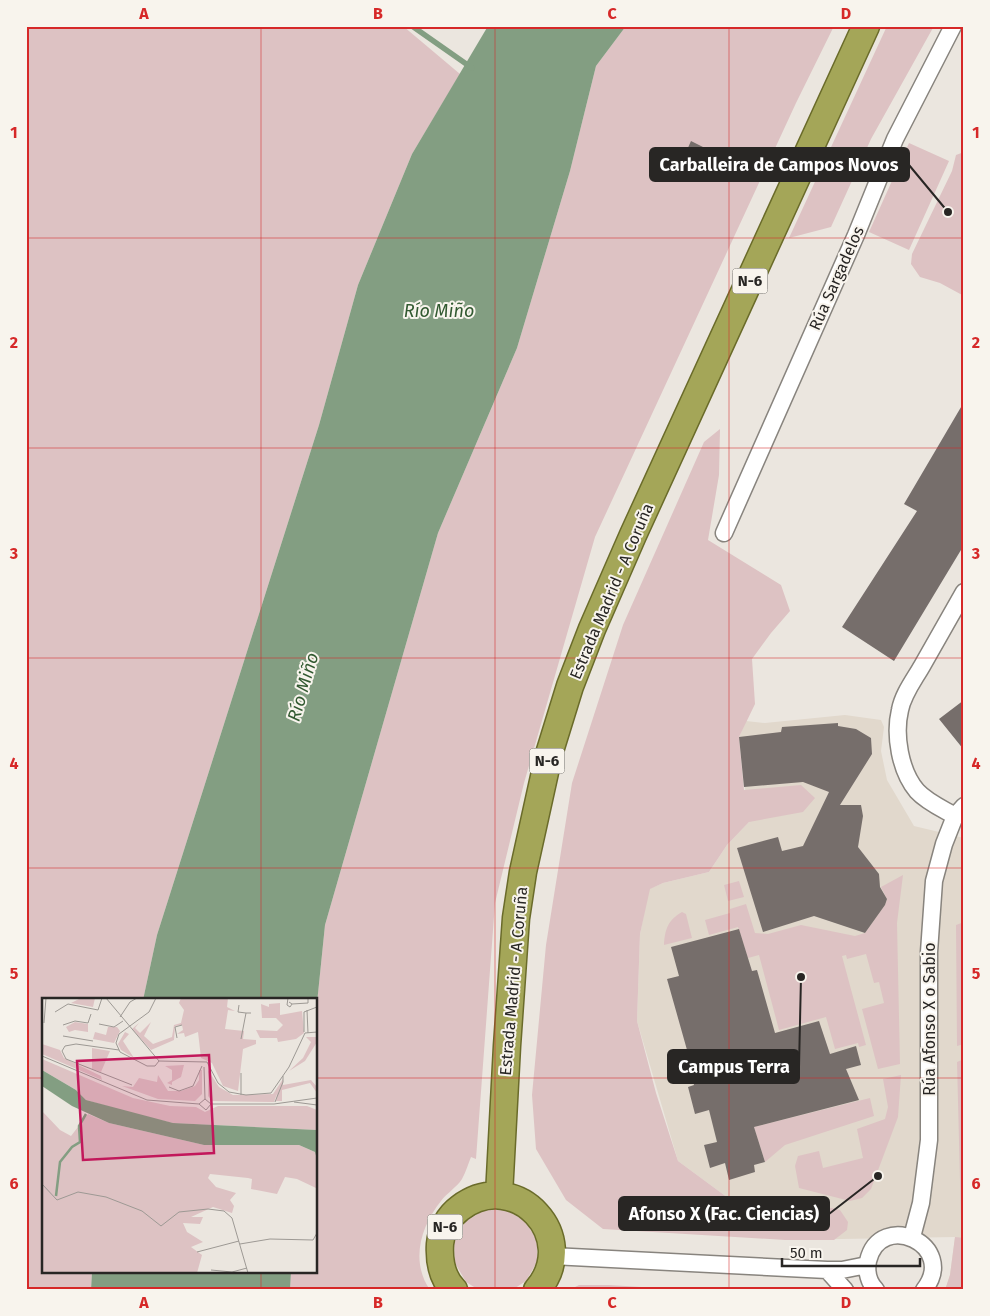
<svg xmlns="http://www.w3.org/2000/svg" width="990" height="1316" font-family="'Fira Sans',sans-serif">
<style>
.built{fill:#e1d8cc}
.green{fill:#ddc2c3}
.water{fill:#839e82}
.lines{fill:none;stroke-linecap:round;stroke-linejoin:round}
.stream{stroke:#839e82;stroke-width:5.5}
.building{fill:#766e6b}
.minor-casing{stroke:#88847e;stroke-width:19}
.trunk-casing{stroke:#6a6b2a;stroke-width:29}
.minor{stroke:#fff;stroke-width:16}
.trunk{stroke:#a4a658;stroke-width:26}
.grid{fill:none;stroke:#d62828;stroke-width:1;stroke-opacity:0.55}
.labels{text-anchor:middle;stroke-width:4;stroke-linejoin:round;paint-order:stroke}
.shield{fill:#f8f4ed;stroke:#666460;stroke-width:1}
.shield-label{font-size:15px;font-weight:bold;fill:#282624}
.street-label{font-size:16px;fill:#282624;stroke:#f8f4ed}
.water-label{font-size:18px;font-style:italic;fill:#325a31;stroke:#f8f4ed}
.inset-river{fill:none;stroke:#839e82;stroke-width:2.5}
.inset-road{fill:none;stroke:#9d9994;stroke-width:1}
.view{fill:#c2185b;fill-opacity:0.15;stroke:#c2185b;stroke-width:2.5}
.inset-edge{fill:none;stroke:#282624;stroke-width:2.5}
.leader{fill:none;stroke:#282624;stroke-width:2}
.callout-dot{fill:#282624;stroke:#f8f4ed;stroke-width:2}
.callout{fill:#282624;stroke:#282624;stroke-width:2}
.callout-label{font-size:18px;text-anchor:middle;font-weight:bold;fill:#fff}
.neatline{fill:none;stroke:#d62828;stroke-width:2}
.grid-label{font-size:16px;text-anchor:middle;font-weight:bold;fill:#d62828}
</style>
<rect width="100%" height="100%" fill="#ebe6df"/>
<path class="built" d="M845 715 881 720 884 727 881 751 887 780 914 826 964 838V1290H945L950 1275 955 1237 785 1240 770 1207 739 1206 678 1161 637 1021 640 934 649 889 663 883 709 872 727 845 749 822 739 737 746 721 765 723Z"/>
<path class="green" d="M26 26H403L460 74 412 154 358 285 319 425 157 935 143 1000H44V1272H92L91 1290H26Z
M626 26H834L796 103 595 537 524 783 495 903 476 1159 471 1157C468 1164 466 1172 462 1179 457 1187 447 1193 441 1201 421 1226 410 1261 430 1290H290L291 1272H316V1013L325 925 438 533 517 348 570 171 596 66Z
M887 26H934L871 139 831 227 789 238Z
M909 143 949 161 909 250 869 232Z
M964 152V296L940 283 920 277 911 264 912 254 952 171 956 155Z
M720 429 719 475 708 540 781 585 790 611 771 633 752 659 755 704 739 737 744 790 801 785 815 798 803 812 749 822 727 845 709 872 663 883 650 889 640 934 637 1021 656 1093 678 1161 739 1206 832 1208 840 1210 848 1222 847 1230 834 1240H785L603 1229 566 1200 536 1149 532 1095 546 945 572 783 623 625 704 442Z
M903 875 897 923 900 1064 878 1069 862 1009 884 1003 879 982 874 983 866 954 847 959 846 955 842 956 866 1045 859 1047 858 1043 835 1049 826 1017 779 1030 759 955 748 958 738 927 709 935 705 920 730 913V909L746 904 755 933 768 934 801 925 855 936 865 933 885 905 887 899 881 887Z
M739 881 744 897 728 901 724 885Z
M682 912 686 914 692 938 664 945C665 929 668 920 682 912Z
M964 922V1044L957 1046 956 925Z
M964 1059V1222L961 1221 957 1062Z
M901 1075 898 1117 871 1189 862 1198 850 1201 799 1188 795 1166 798 1156 819 1151 823 1168 863 1158 857 1129 885 1119 888 1107 883 1079Z
M870 1098 874 1116 785 1145 765 1162 754 1127Z
M484 1210H506L525 1221 537 1240V1262L526 1281 512 1290H479L466 1282 455 1263 454 1241 465 1222Z
M955 1237 964 1238V1290H945L950 1275Z
M579 1285H609L689 1290H569Z"/>
<path class="water" d="M488 26H626L596 66 570 171 517 348 438 533 325 925 316 1013V1000H143L157 935 319 425 358 285 412 154Z
M92 1272H291L290 1290H91Z"/>
<g class="lines">
<path class="stream" d="M412 26 472 68"/>
</g>
<path class="building" d="M691 141 711 151 702 175 694 172 689 181 671 173 684 148 687 150Z
M964 402V545L894 661 842 627 917 511 904 504Z
M964 700V750L939 719Z
M838 723V726L856 729 871 738 872 754 840 805H861L863 816 858 847 879 874 880 887 887 899 885 905 865 933 814 916 763 932 737 848 778 837 782 851 803 846 829 792 803 782 744 787 739 737 781 732 782 727Z
M739 929 752 971 757 970 775 1033 819 1021 830 1054 856 1046 861 1065 846 1069 859 1100 754 1127 765 1162 754 1165 755 1172 729 1180 725 1163 710 1168 704 1145 717 1142 709 1110 695 1114 688 1087 694 1085 686 1058 689 1057 667 979 679 976 671 947Z"/>
<g class="lines">
<defs>
<path id="minor" d="M724 533 856 235 895 139 953 26
M955 816C943 809 927 802 917 791 900 771 894 735 900 710 903 694 914 680 922 666 936 641 950 617 964 592
M912 1237 921 1203 929 1140V952L934 881 944 844 955 816 964 806
M552 1256 827 1270H842L867 1265
M827 1270 845 1290
M876 1290C869 1283 866 1272 868 1261 880 1209 959 1245 924 1290"/>
<path id="trunk" d="M499 1195 507 1046 516 918 523 872 549 754 570 686 592 629 633 535 866 26
M454 1290C442 1278 439 1260 440 1244 441 1230 449 1216 460 1208 516 1166 582 1238 537 1290"/>
</defs>
<use href="#minor" class="minor-casing"/>
<use href="#trunk" class="trunk-casing"/>
<use href="#minor" class="minor"/>
<use href="#trunk" class="trunk"/>
</g>
<path class="grid" d="M261 26V1000M495 26V1290M729 26V1290M26 238H964M26 448H964M26 658H964M26 868H964M26 1078H44M316 1078H964M261 1272V1290"/>
<g class="labels">
<g class="shield">
<rect x="732.5" y="268.5" width="35" height="25" rx="4"/>
<rect x="529.5" y="748.5" width="35" height="25" rx="4"/>
<rect x="427.5" y="1214.5" width="35" height="25" rx="4"/>
</g>
<g class="shield-label">
<text x="750" y="286">N-6</text>
<text x="547" y="766">N-6</text>
<text x="445" y="1232">N-6</text>
</g>
<g class="street-label">
<text transform="translate(836 278) rotate(-66)" y="6">Rúa Sargadelos</text>
<text transform="translate(611 591) rotate(-67)" y="6">Estrada Madrid - A Coruña</text>
<text transform="translate(513 981) rotate(-85)" y="6">Estrada Madrid - A Coruña</text>
<text transform="translate(929 1019) rotate(-90)" y="6">Rúa Afonso X o Sabio</text>
</g>
<g class="water-label">
<text x="439" y="317">Río Miño</text>
<text transform="translate(303 687) rotate(-74)" y="6">Río Miño</text>
</g>
</g>
<g transform="translate(42 998)">
<rect width="275" height="275" fill="#ebe6df"/>
<path d="M39 0H53L51 9 29 5ZM139 0H186L185 9 193 13 186 12 183 31 202 33 201 41 214 42V46L201 51 196 93 181 88 170 65 159 60 156 34 143 39 142 35 135 36 141 32 140 27 133 28 132 42 109 52 90 31 97 25 93 30 98 35 109 24 102 38 111 46 130 39 132 27 139 25 142 12 137 5ZM238 5V17L260 13 262 35 254 41 236 44 235 40H218L214 32 235 33 241 27 234 20H220L219 6 227 9V6ZM33 24 46 26V34L33 32 27 34 24 29ZM66 29H75L78 33 72 45 51 41 53 34 64 37ZM83 34 87 36 81 43 92 60 79 52 76 46ZM264 39H275V44L263 63 247 73 261 60 269 44ZM0 46 18 52 22 60 59 78 60 82 0 56ZM50 50 68 53 59 74 50 71ZM0 61 91 100 128 108 154 109 163 114 176 108H265L275 112V132L131 125 92 116 44 102 34 92 0 72ZM142 67 139 79 130 84V87L125 85 130 82V72L123 68ZM157 72H160V96L153 103 116 101 80 88 91 89 97 80 115 84 116 77 126 93H139L153 88 157 82ZM166 72 177 89 191 97 231 96 241 81V87L269 82 275 89V95L268 85 240 92V103H234L235 96 232 104 170 103 166 98ZM0 113 18 132 29 138 46 116 67 125 162 147H257L275 155V204L274 190 255 181 243 179 235 196 209 191 210 181 206 180 168 176 166 180 174 189 194 195 188 202 192 208 190 215 171 209 149 219H161L158 226 141 225 145 234 161 244 149 249 160 257 155 275H0Z" fill="#ddc2c3"/>
<path d="M0 72 34 92 44 102 131 125 275 132V161L273 154 257 147H162L67 125 30 108 0 88Z" fill="#839e82"/>
<path class="inset-river" d="M14 198 18 164 30 149 38 144 37 128 44 116"/>
<path class="inset-road" d="M64 0 117 63 165 64M114 0 107 14 77 36 74 45 78 54 105 68H113L117 63M246 0 245 7 248 9 250 6 247 4M250 6 266 5V0M197 7 196 14 204 15M265 12 266 35M13 14 26 6 56 12 60 0M78 19 88 4 95 0M2 25 4 0M57 26 72 29 81 23M21 27 33 23 46 25 49 16M262 34V14L275 9M21 38 51 43M135 40 133 29 140 27M199 41 204 15H209M77 52 34 46 23 48 20 53 24 61 90 87M0 58 105 102 157 106M165 64 176 85 187 94 204 97 229 95 247 69 263 35 275 34M162 69 163 101M199 75V97M127 89 137 93 151 88 160 68M233 104 241 84V78M252 104 275 107M157 106 164 112 169 106M157 106 163 101 169 106M169 106H232L275 100M0 186 15 202 36 194 64 199 100 213 119 228 137 214 166 211 182 213 190 220 206 275M198 246 228 241 271 242 275 235M155 254 197 243M169 272 190 274 205 270"/>
<path class="view" d="M167 57 172 155 41 162 35 63Z"/>
<rect width="275" height="275" class="inset-edge"/>
</g>
<path class="leader" d="M948 212L909 165M801 977L799 1067M878 1176L829 1214"/>
<g class="callout-dot">
<circle cx="948" cy="212" r="5"/>
<circle cx="801" cy="977" r="5"/>
<circle cx="878" cy="1176" r="5"/>
</g>
<g class="callout">
<rect x="650" y="148" width="259" height="33" rx="5"/>
<rect x="668" y="1050" width="131" height="33" rx="5"/>
<rect x="619" y="1197" width="210" height="33" rx="5"/>
</g>
<g class="callout-label">
<text x="779" y="171">Carballeira de Campos Novos</text>
<text x="734" y="1073">Campus Terra</text>
<text x="724" y="1220">Afonso X (Fac. Ciencias)</text>
</g>
<rect width="990" height="1316" fill="none" stroke="#f8f4ed" stroke-width="55"/>
<path d="M782 1258v8h138v-8" fill="none" stroke="#282624" stroke-width="2.5"/>
<text x="790" y="1258" font-size="15" fill="#282624" stroke="#f8f4ed" stroke-width="4" paint-order="stroke">50 m</text>
<rect x="28" y="28" width="934" height="1260" class="neatline"/>
<g class="grid-label">
<text x="144" y="19">A</text>
<text x="378" y="19">B</text>
<text x="612" y="19">C</text>
<text x="846" y="19">D</text>
<text x="14" y="138">1</text>
<text x="976" y="138">1</text>
<text x="14" y="348">2</text>
<text x="976" y="348">2</text>
<text x="14" y="559">3</text>
<text x="976" y="559">3</text>
<text x="14" y="769">4</text>
<text x="976" y="769">4</text>
<text x="14" y="979">5</text>
<text x="976" y="979">5</text>
<text x="14" y="1189">6</text>
<text x="976" y="1189">6</text>
<text x="144" y="1308">A</text>
<text x="378" y="1308">B</text>
<text x="612" y="1308">C</text>
<text x="846" y="1308">D</text>
</g>
</svg>
